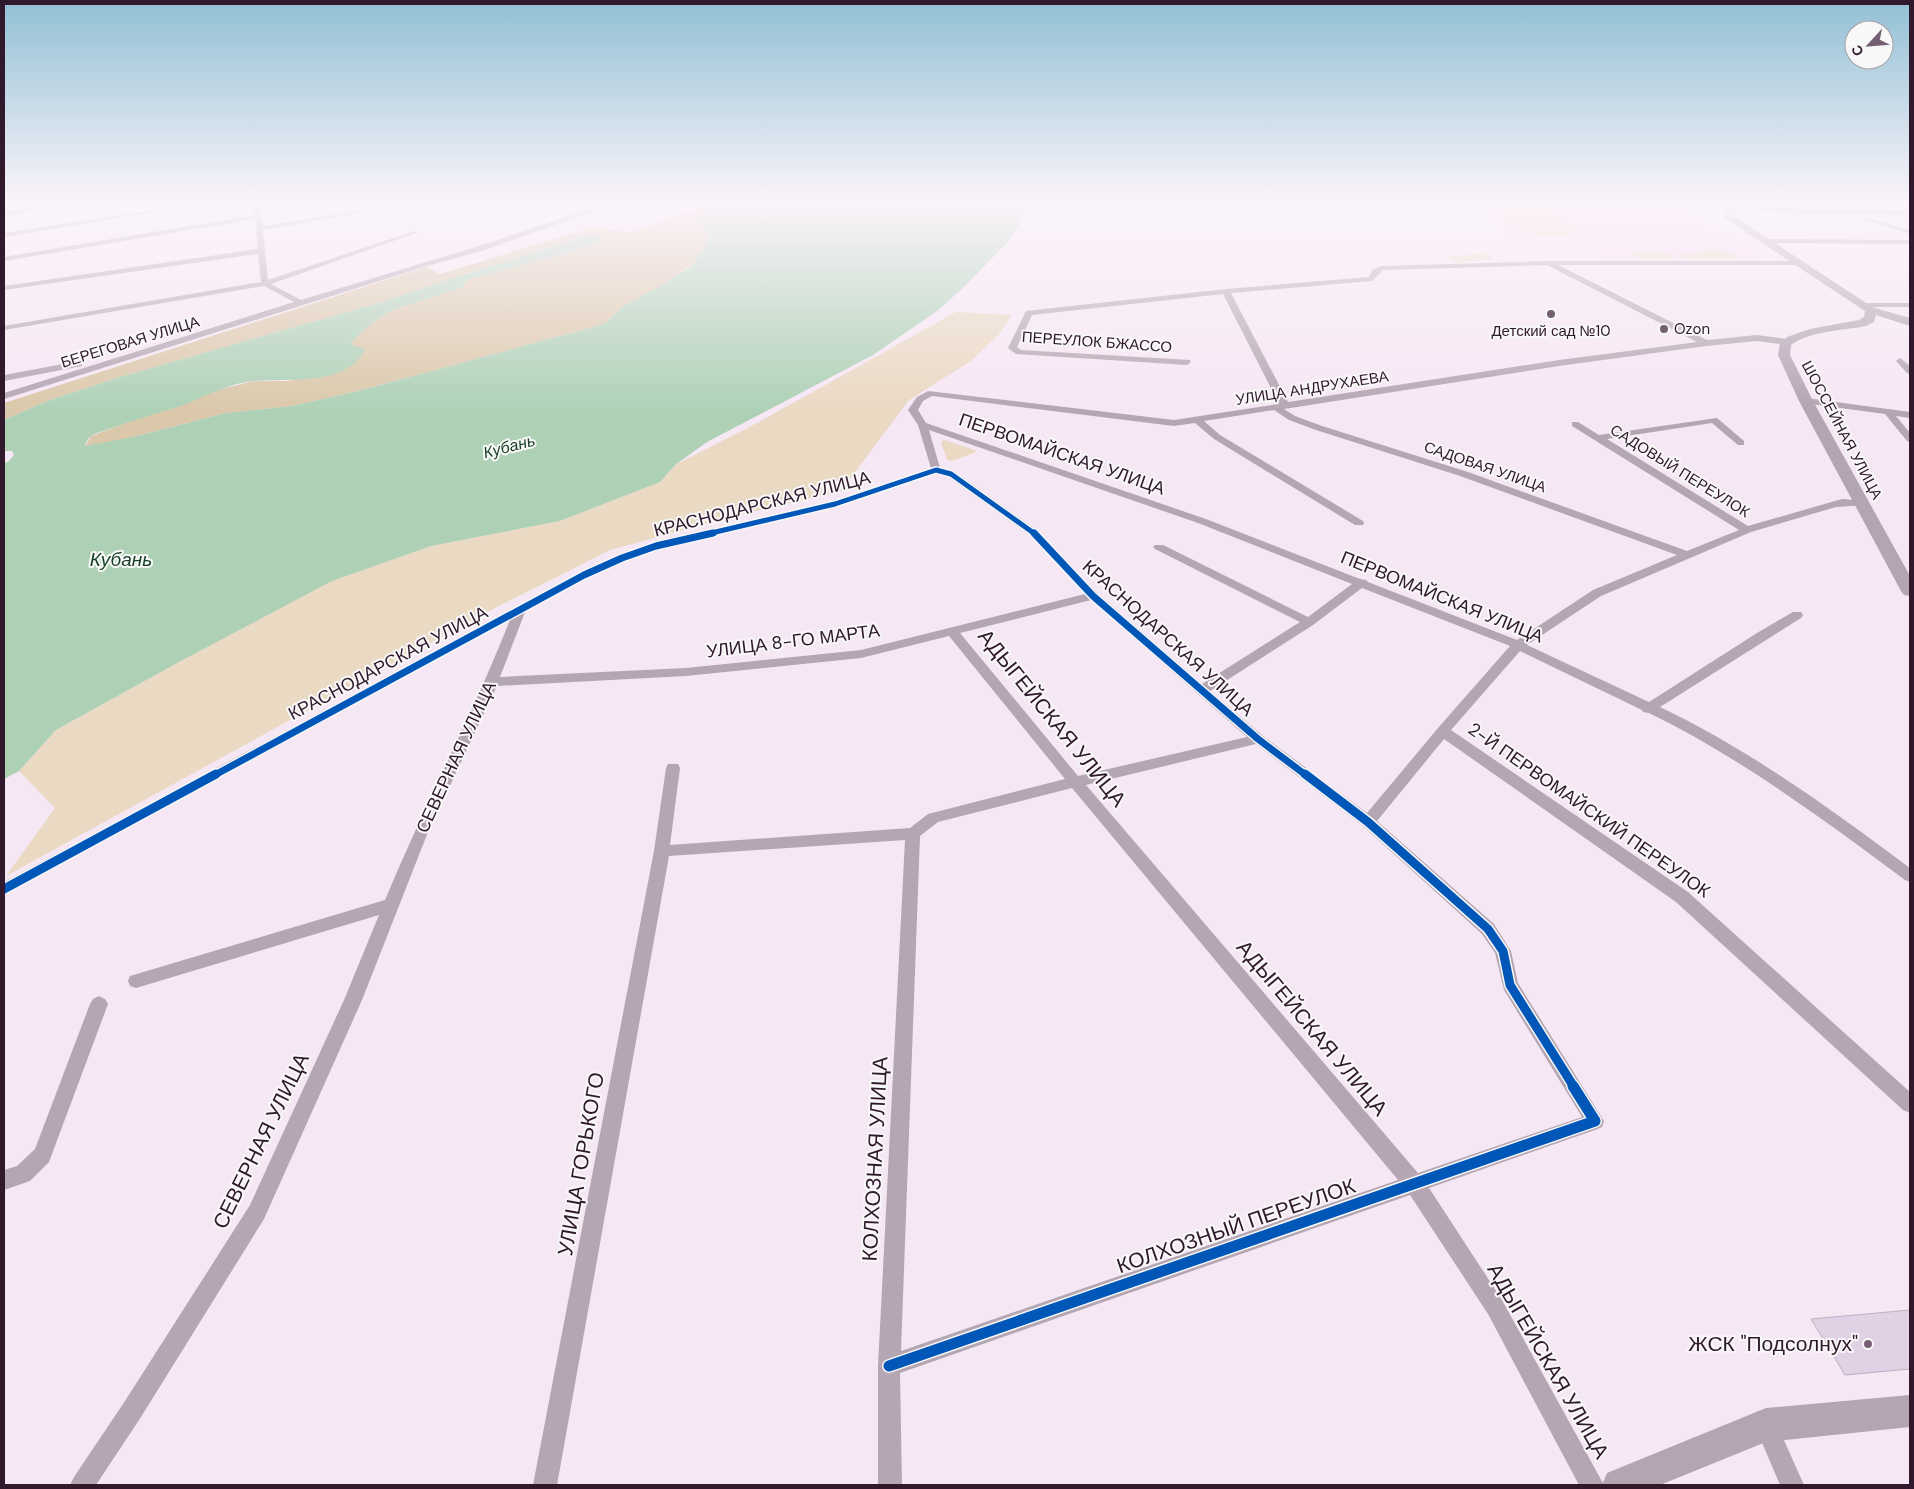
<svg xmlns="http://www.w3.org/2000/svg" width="1914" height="1489" font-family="'DM Sans',sans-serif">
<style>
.built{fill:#fadcf6}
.green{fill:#ead9c3}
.forest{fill:#dbc8aa}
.water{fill:#aed1b6}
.building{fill:#e1d1e4;stroke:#beb0c2}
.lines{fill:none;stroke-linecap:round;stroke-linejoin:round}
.street{fill:#b4a6b3;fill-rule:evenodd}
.secondary{fill:#b4a5b3;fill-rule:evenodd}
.cycleway-far3-casing{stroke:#f8f8f8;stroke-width:8}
.cycleway-far2-casing{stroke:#f8f8f8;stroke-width:10}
.cycleway-far1-casing{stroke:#f8f8f8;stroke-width:12}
.cycleway-casing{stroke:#f8f8f8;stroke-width:14}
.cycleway-far3{stroke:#0057b8;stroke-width:5}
.cycleway-far2{stroke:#0057b8;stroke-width:7}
.cycleway-far1{stroke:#0057b8;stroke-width:9}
.cycleway{stroke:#0057b8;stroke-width:11}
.poi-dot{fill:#756073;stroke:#f8f8f8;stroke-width:2}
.labels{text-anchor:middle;stroke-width:4;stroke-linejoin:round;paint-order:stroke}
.far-poi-label{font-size:15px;fill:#30182d;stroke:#f8f8f8;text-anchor:start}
.far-street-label{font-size:15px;fill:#30182d;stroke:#f8f8f8}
.far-water-label{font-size:16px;font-style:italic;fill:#143f22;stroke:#f8f8f8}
.street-label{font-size:18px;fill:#30182d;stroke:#f8f8f8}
.water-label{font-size:19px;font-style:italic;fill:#143f22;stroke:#f8f8f8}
.near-street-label{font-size:21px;fill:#30182d;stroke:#f8f8f8}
.near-poi-label{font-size:21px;fill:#30182d;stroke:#f8f8f8;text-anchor:end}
</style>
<rect width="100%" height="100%" fill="#f6e7f4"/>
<path class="built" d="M1482 203H1675L1727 239H1735L1763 258 1602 259 1585 245 1570 237 1510 238 1479 205Z"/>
<path class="green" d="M1489 203H1545L1578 233C1570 233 1564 236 1555 237 1527 238 1505 225 1489 203Z
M1701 249 1728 250 1739 258H1682L1676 254H1695Z
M1631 251C1646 250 1663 248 1675 258H1639Z
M1484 253 1494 259 1457 263 1447 257Z
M956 312 1012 315 999 334 971 361 909 400 841 491 735 516 610 550 483 614 6 876 55 808 19 771 56 730 179 662 333 580 431 546 560 521 660 482 675 465 759 422Z
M944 440 975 450 976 452 952 461 947 460 941 442Z"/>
<path class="forest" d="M709 205 702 213 712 237 693 264 660 286 625 305 604 324 362 390 292 406 226 413 133 437 85 447 91 436 137 419 180 406 214 391 253 381H289L365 349 349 345 365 328 390 311 463 287 467 280 570 252 585 246 592 234 444 281 389 300 120 377 47 401 4 420V403L426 267 440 274 591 228 632 232Z"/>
<path class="water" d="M711 203H1027L1021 223 1006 244 963 288 937 311 873 355 707 442 675 465 660 482 560 521 431 546 332 581 179 662 56 730 19 771 4 779V463L8 462 14 455 12 451H4V420L47 401 120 377 389 300 444 281 592 234 600 235 603 238 601 241 570 252 467 280 463 287 390 311 365 328 350 344 365 349C347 387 288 378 253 381 226 384 203 398 178 407 154 414 131 421 109 429 104 431 95 433 91 436 88 438 86 443 85 446L133 437 226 413 292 406 362 390 604 324 625 305 660 286 693 265 711 237 702 230 701 213Z"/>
<path class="building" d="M1910 1310V1369L1845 1375 1811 1319Z"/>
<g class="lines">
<path class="street" d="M66 203H79L4 216V212Z
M197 203H209L4 237V233Z
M254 203H260L263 226 405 203H417L263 230 268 280 414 231 419 232 271 284 301 300 479 246 593 208 601 203H608L597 210 485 250 427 266 4 399V393L294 302 264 286 4 330V326L261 282 258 254 4 290V286L258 249 255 219 4 261V257L255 215Z
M1733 205 1772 208 1910 211V215L1772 212 1731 208V206Z
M1860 216 1910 230V234L1860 218Z
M1761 239 1910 240V244L1764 243 1760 241Z
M1548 261H1798L1799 263 1795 265H1558L1707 340 1757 335 1787 339 1791 342 1787 345 1757 341 1706 346 1559 366 1284 409 1295 416 1322 426 1468 472 1687 551 1739 530 1572 426V422H1578L1599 435 1717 418 1744 441V445H1738L1712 423 1607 439 1748 526 1842 499 1867 501 1868 503 1867 505 1836 507 1751 532 1601 596 1527 645 1649 702 1757 633 1793 612H1801L1803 615 1801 618 1660 707C1750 750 1831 809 1910 868V882L1905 880C1823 819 1741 758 1649 713L1643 712 1642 710 1520 651 1451 730 1688 892 1910 1092V1113L1903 1110 1676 902 1444 739 1377 821 1494 924 1511 951 1518 983 1604 1121 1602 1127 1595 1130 1429 1188 1502 1300 1604 1485H1579L1488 1314 1410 1195 900 1373 902 1485H878V1366L905 840 669 856 557 1485H533L654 851 666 768 668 764H678L680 768 670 845 910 828 928 814 1065 779 949 636 861 658 686 676 497 686 428 832 362 1000 264 1219 141 1417 96 1485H70L74 1477 125 1401 250 1205 344 1000 379 915 136 988 130 986 128 981 130 976 385 900C424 806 472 716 510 620L4 895V882L580 573 618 556 652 544 831 502 931 468 918 425 908 410 917 397 928 391 1174 420 1279 404 1223 294 1032 315 1017 347 1021 350 1190 360 1191 362 1187 365 1016 354 1008 348 1026 311 1226 289 1369 277 1372 270 1381 266ZM1547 265 1697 342 1559 360 1288 402 1231 293 1372 281 1383 270ZM932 396 1174 426 1195 423 1214 439 1355 525H1363L1364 523 1363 521 1220 435 1204 421 1274 410 1289 420 1316 430 1460 476 1677 555 1593 590 1517 640 1368 582 1366 580 1360 579 1206 519 926 423 918 410 923 401ZM929 430 1198 523 1352 584 1308 617 1163 545H1155L1153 547 1155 549 1300 622 1202 684 1097 593 1039 532 955 472 940 468ZM936 473 947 476 1031 536 1085 594 861 650 686 668 500 677 525 612 588 577 626 560 659 549 839 506ZM1362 588 1510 646 1438 728 1367 813 1263 736 1210 691 1313 625ZM1091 600 1247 737 1078 776 960 633ZM1256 744 1363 826 1482 934 1495 953 1504 990 1582 1117 1418 1173 1086 785ZM1072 788 1398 1180 901 1351 920 836 938 822Z
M1859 303H1910V307H1862L1858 305Z
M1900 358 1910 366V374L1907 373 1896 361Z
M79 361 82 362V366L4 381V375Z
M1806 398 1910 412V418L1896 416 1910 433V442L1907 441 1885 414 1803 403V399Z
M99 996 105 999 108 1004 49 1162 30 1181 4 1190V1170L17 1166 35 1149 90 1004 93 999Z
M1766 1415 1774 1418 1804 1485H1780L1755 1426 1758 1418Z"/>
<path class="secondary" d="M1724 203H1733L1738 207 1734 216 1866 303 1875 308 1910 318V326L1876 315 1874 322 1866 326C1842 331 1812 330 1791 345L1790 355 1813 401 1910 576V596L1904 595 1901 591 1799 401 1778 355 1780 343 1787 337 1810 329 1859 320 1864 317 1865 311 1726 219 1724 217 1728 208Z
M1910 1395V1427L1766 1442 1660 1485H1602L1607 1473 1766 1408Z"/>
<defs>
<path id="cycleway-far3" d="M707 534 835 504 936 470 951 474 1035 534"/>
<path id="cycleway-far2" d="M1034 533 1093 596 1258 739 1307 776
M213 776 584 575 622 558 656 546 713 533"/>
<path id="cycleway-far1" d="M1305 774 1368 822 1488 929 1503 951 1510 985 1574 1087
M4 889 216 774"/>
<path id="cycleway" d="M889 1366 1595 1121 1573 1086"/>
</defs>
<use href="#cycleway-far3" class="cycleway-far3-casing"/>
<use href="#cycleway-far2" class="cycleway-far2-casing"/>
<use href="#cycleway-far1" class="cycleway-far1-casing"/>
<use href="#cycleway" class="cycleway-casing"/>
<use href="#cycleway-far3" class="cycleway-far3"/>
<use href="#cycleway-far2" class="cycleway-far2"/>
<use href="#cycleway-far1" class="cycleway-far1"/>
<use href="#cycleway" class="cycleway"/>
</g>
<linearGradient id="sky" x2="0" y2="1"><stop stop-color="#91c0d4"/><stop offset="0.49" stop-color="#fbf4fa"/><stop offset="1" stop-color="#fbf4fa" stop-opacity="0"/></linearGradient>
<rect width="1914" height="411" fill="url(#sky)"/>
<g class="poi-dot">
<circle cx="1551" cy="314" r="5"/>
<circle cx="1664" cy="329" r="5"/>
<circle cx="1868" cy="1344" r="5"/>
</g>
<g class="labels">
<g class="far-poi-label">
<text x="1674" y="334">Ozon</text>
<text x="1551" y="336" text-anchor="middle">Детский сад №10</text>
</g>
<g class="far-street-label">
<text transform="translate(130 342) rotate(-17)" y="5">БЕРЕГОВАЯ УЛИЦА</text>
<text transform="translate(1097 342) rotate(4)" y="5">ПЕРЕУЛОК БЖАССО</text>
<text transform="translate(1312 388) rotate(-9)" y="5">УЛИЦА АНДРУХАЕВА</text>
<text transform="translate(1842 430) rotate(62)" y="5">ШОССЕЙНАЯ УЛИЦА</text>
<text transform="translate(1485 467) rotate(19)" y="5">САДОВАЯ УЛИЦА</text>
<text transform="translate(1680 471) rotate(32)" y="5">САДОВЫЙ ПЕРЕУЛОК</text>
</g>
<g class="far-water-label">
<text transform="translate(509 446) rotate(-15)" y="6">Кубань</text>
</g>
<g class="street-label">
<text transform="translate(1062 454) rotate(19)" y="6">ПЕРВОМАЙСКАЯ УЛИЦА</text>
<text transform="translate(762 504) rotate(-14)" y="6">КРАСНОДАРСКАЯ УЛИЦА</text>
<text transform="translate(1442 597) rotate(22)" y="6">ПЕРВОМАЙСКАЯ УЛИЦА</text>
<text transform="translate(1168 638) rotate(42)" y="6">КРАСНОДАРСКАЯ УЛИЦА</text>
<text transform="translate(793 641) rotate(-7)" y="6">УЛИЦА 8-ГО МАРТА</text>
<text transform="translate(388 663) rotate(-28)" y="6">КРАСНОДАРСКАЯ УЛИЦА</text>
<text transform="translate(456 757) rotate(-65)" y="6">СЕВЕРНАЯ УЛИЦА</text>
<text transform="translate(1589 810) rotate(35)" y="6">2-Й ПЕРВОМАЙСКИЙ ПЕРЕУЛОК</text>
</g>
<g class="water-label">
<text x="121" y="566">Кубань</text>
</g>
<g class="near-street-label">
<text transform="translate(1052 718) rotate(51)" y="7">АДЫГЕЙСКАЯ УЛИЦА</text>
<text transform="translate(1312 1028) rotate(50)" y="7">АДЫГЕЙСКАЯ УЛИЦА</text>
<text transform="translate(261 1141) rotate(-64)" y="7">СЕВЕРНАЯ УЛИЦА</text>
<text transform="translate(875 1159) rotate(-87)" y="7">КОЛХОЗНАЯ УЛИЦА</text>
<text transform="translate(581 1164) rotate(-80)" y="7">УЛИЦА ГОРЬКОГО</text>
<text transform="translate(1236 1226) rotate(-19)" y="7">КОЛХОЗНЫЙ ПЕРЕУЛОК</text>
<text transform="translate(1548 1361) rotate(60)" y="7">АДЫГЕЙСКАЯ УЛИЦА</text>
</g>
<g class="near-poi-label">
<text x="1858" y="1351">ЖСК "Подсолнух"</text>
</g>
</g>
<rect width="1914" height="1489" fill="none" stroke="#30182d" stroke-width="10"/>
<g transform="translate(1869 45) rotate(244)"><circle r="24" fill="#f8f8f8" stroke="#a89ea7"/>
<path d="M0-4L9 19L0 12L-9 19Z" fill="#756073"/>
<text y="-8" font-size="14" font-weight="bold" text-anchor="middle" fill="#30182d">С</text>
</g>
</svg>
